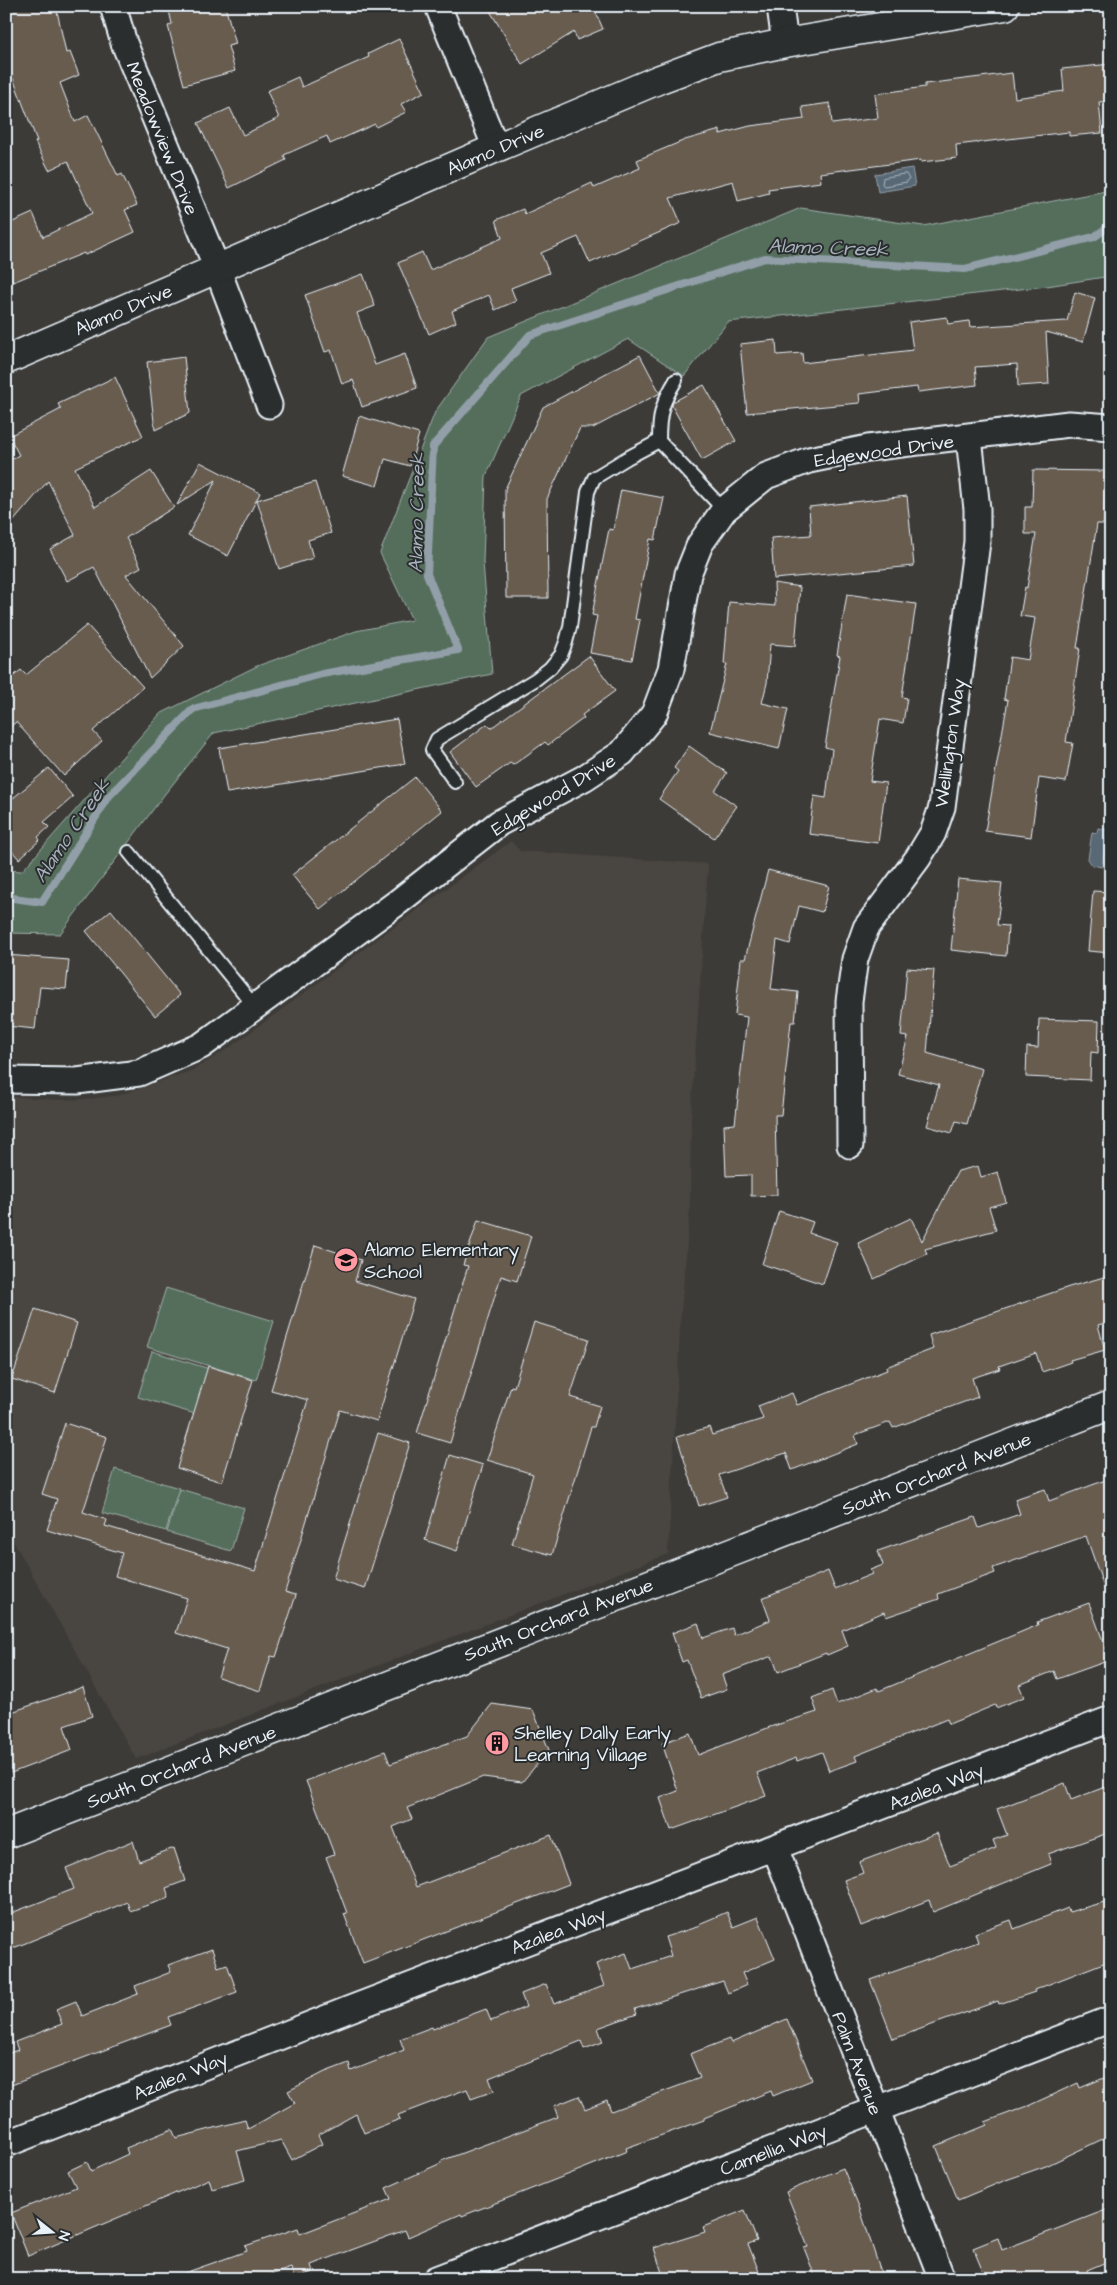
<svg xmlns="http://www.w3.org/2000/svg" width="1117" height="2285" font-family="'Architects Daughter',sans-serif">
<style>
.built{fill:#4a453f}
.green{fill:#556e5c;stroke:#9eb0aa}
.water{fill:#596875;stroke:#929fa9}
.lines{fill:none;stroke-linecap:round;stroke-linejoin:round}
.shore{stroke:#afbac4;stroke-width:1}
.stream{stroke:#929fa9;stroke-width:8}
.building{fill:#685b4f;stroke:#e8f1f8}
.lane-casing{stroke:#e8f1f8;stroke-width:16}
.street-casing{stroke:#e8f1f8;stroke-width:29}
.secondary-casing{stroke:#e8f1f8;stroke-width:31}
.lane{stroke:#2a2d2e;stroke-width:12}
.street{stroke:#2a2d2e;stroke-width:25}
.secondary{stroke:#2a2d2e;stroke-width:28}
.labels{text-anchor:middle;stroke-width:4;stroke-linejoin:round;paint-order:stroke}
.street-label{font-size:19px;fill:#e8f1f8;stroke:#2a2d2e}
.poi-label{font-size:19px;fill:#e8f1f8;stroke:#2a2d2e;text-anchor:start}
.water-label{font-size:20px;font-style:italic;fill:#a8b3bd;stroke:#2a2d2e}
</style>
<rect width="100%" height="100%" fill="#3d3b38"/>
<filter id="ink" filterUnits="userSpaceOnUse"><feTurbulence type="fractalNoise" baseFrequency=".02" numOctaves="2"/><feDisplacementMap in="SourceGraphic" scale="10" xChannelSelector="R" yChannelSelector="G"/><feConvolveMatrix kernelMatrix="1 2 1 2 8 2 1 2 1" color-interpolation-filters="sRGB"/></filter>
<g filter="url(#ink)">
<path class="built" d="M511 841 520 851 708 864 691 1118 690 1208 681 1312 668 1554 136 1759 6 1528V1096L60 1100 90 1099 120 1095 193 1070 229 1048Z"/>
<path class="green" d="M1111 190V276L1047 286 728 322 684 376 628 339 521 396 486 476 483 562 492 674 214 733 164 795 60 934 6 933V870L22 871 160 714 257 666 356 631 412 620 380 553 435 412 488 337 801 208 923 226Z
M166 1288 274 1321 256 1380 147 1347Z
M152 1351 216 1371 202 1416 138 1397Z
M115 1469 179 1488 166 1531 102 1513Z
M180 1489 244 1508 231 1551 167 1532Z"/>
<path class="water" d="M912 168 915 186 878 192 875 174Z
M1098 828 1111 830V839L1106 838 1102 867 1092 865 1088 859 1092 832 1097 833Z"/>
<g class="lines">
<path class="shore" d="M906 174 909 179 907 182 884 186 882 184 883 178Z"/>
<path class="stream" d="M6 897 42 902 109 796 193 709 322 674 458 650 427 574 433 446 530 335 765 258 965 269 1094 237 1111 225"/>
</g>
<path class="building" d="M6 6H56L66 53 70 52 79 75 60 83 75 122 88 115 118 176 122 174 137 205 125 210 135 232 85 255 84 253 13 282 6 266V225L33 213 43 237 92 213 68 161 49 170 35 142 37 141 6 60Z
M168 6H225L236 44 228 46 235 71 184 85 168 26 172 24Z
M487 6H593L603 29 577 40 574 32 522 64Z
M399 39 424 92 401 104 406 112 376 127 375 124 330 144 327 136 284 155 286 160 229 188 198 123 230 108 243 135 279 118 267 91 298 77 302 87 369 57 368 54Z
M1111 64V101L1099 102 1102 133 1069 136V132L956 145 957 158 921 162V160L820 173 821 182 768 189 769 193 738 201 733 181 670 198 681 223 590 263 578 237 541 253 549 273 511 288 516 301 495 310 489 295 452 311 456 322 429 334 398 263 422 252 430 270 502 238 496 220 523 209 525 214 592 183 594 188 640 168 637 160 685 140 720 130V134L750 126 804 119 802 107 830 103 832 124 878 118 875 94 925 87V84L1012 73 1015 98 1064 91 1062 69Z
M363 274 375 306 357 313 375 365 405 354 417 388 362 407 353 380 342 384 331 350 325 352 305 295Z
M1075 292 1095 298 1083 342 1046 332 1049 384 1018 386 1017 364 975 367 977 385 918 392 917 387 859 394 860 403 747 413 740 344 776 340 777 355 802 353 803 363 913 350 909 322 947 317 948 324 969 321 970 327 1067 321Z
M640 355 660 393 593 428H580L547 499 548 598H506L505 489 543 407Z
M184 357 190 413 155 430 147 362Z
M115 377 143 436 75 468 95 507 151 471 174 507 126 538 141 567 126 575 184 646 150 678 94 567 67 581 50 549 75 535 48 481 6 530V462L19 455 9 436 61 409 58 404Z
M704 385 736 441 702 460 672 406 673 402Z
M359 416 419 434 410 466 385 459 377 486 342 476Z
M200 462 260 493 228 556 188 535 216 480 177 505Z
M1033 470 1105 471 1104 524H1097L1077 648H1080L1066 742 1073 743 1066 782 1039 778 1031 837 985 831 1008 700 1004 699 1010 657 1028 660 1035 618 1020 616 1025 587 1027 588 1036 534H1025V507H1032Z
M315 482 331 533 308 540 313 558 279 569 257 500Z
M621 490 664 498 655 540 650 539 635 619 640 620 632 660 590 653 597 616 592 615 609 529 613 530Z
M907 496 914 566 774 579 771 538 811 535 809 507Z
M774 583 800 587 795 646 770 644 767 683 762 703 788 709 779 749 710 732 727 664H724L729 602 775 606Z
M847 594 916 604 902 697 907 698 903 723 880 719 870 781 886 783 878 843 809 834 814 796 826 798 832 749 825 747 840 656 837 655Z
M87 625 143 687 93 731 102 741 64 776 16 722 6 730V682L21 670 26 675Z
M589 656 615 691 582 715 584 718 548 745 545 742 513 765 510 763 476 787 450 752 487 724 491 728Z
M397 719 405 764 227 793 219 748Z
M689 746 727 773 715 791 737 806 714 838 659 799 678 771 674 768Z
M49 768 73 797 44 822 49 827 38 837 40 840 19 859 6 844V804Z
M415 777 442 811 320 909 292 875Z
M768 870 829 886 822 912 799 906 790 944 777 940 771 989 798 992 795 1022H791L781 1115H775L777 1195 751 1196V1175L726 1176 724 1125 735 1124 747 1017 735 1015 741 959H745Z
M958 879 1002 883 997 925 1008 926 1006 956 951 950Z
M1093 891 1111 892V953L1088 951Z
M111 910 180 995 155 1016 86 931Z
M6 955 69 960 66 989 40 987 35 1029 6 1026Z
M907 968 934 970 927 1053 982 1069 967 1124 956 1121 952 1133 927 1126 939 1085 898 1074 908 1037 901 1036Z
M1039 1019 1099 1021 1098 1053 1091 1052 1090 1080 1026 1077 1027 1047 1038 1048Z
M978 1166 981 1177 998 1172 1006 1202 989 1207 996 1230 925 1249 927 1254 874 1279 858 1243 911 1218 922 1241 958 1171Z
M779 1211 813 1222 809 1233 837 1242 823 1284 762 1264Z
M478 1220 531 1236 517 1281 501 1276 450 1443 417 1433 468 1266 463 1265Z
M315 1245 361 1260 355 1281 414 1299 377 1421 340 1410 285 1592 296 1595 276 1657 271 1656 260 1691 218 1677 227 1649 176 1633 187 1598 115 1576 122 1553 47 1530 57 1499 42 1494 65 1423 107 1437 83 1512 107 1520 105 1526 255 1571 308 1400 271 1390Z
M1111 1275V1321L1098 1325 1105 1350 1070 1360 1071 1362 1042 1372 1036 1353 999 1366 1000 1369 972 1378 978 1397 893 1428 890 1422 855 1435 858 1444 792 1470 786 1453 719 1475 727 1497 699 1506 677 1437 709 1427 712 1435 763 1419 758 1406 792 1393 797 1405 887 1370 886 1367 933 1349 929 1335 1069 1287Z
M35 1309 77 1323 55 1393 12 1379Z
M534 1322 589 1339 570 1397 600 1406 594 1427H591L552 1555 512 1544 533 1474 487 1460 511 1386 514 1387Z
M208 1366 253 1380 222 1482 177 1468Z
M378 1433 410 1443 365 1589 333 1579Z
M450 1455 483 1465 457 1551 425 1540Z
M1111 1478V1598L1108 1599 1086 1536 993 1568 995 1573 938 1594 939 1599 886 1617 884 1612 842 1630 848 1646 827 1655 826 1653 778 1672 772 1656 722 1675 727 1689 701 1698 687 1660 682 1662 672 1633 698 1623 703 1638 732 1628 734 1635 770 1620 762 1598 828 1571 835 1589 872 1574 870 1570 883 1565 878 1551 975 1517 979 1528 1020 1514 1015 1499 1045 1489 1049 1501Z
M1089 1603 1110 1660 1057 1679 1054 1671 1019 1685 1024 1697 996 1708 995 1705 949 1724 947 1719 855 1756 857 1761 829 1771 822 1752 797 1761 796 1758 757 1773 766 1796 671 1830 660 1798 678 1791 662 1743 690 1733 698 1755 770 1727 817 1712 812 1698 832 1690 837 1704 877 1688 879 1691 1038 1625 1037 1622Z
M83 1687 92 1716 64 1726 72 1750 11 1773 6 1758V1714Z
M492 1704 533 1710 549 1750 522 1782 483 1777 407 1808 412 1819 393 1827 416 1887 551 1835 569 1884 363 1963 344 1914 347 1913 326 1857 334 1854 306 1781 385 1751 390 1764 467 1736Z
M1065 1783 1071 1800 1105 1787 1111 1802V1832L1048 1854 1051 1864 933 1912 929 1900 861 1926 844 1880 863 1873 859 1862 937 1833 950 1866 996 1848 993 1840 1007 1835 997 1809Z
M133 1841 139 1861 174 1848 185 1881 166 1888 169 1898 130 1911 127 1902 6 1951V1915L74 1889 66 1868Z
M1111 1900V1960L1034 1990 1035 1992 999 2004 998 2001 893 2039 870 1980 978 1942 975 1933 1011 1920 1014 1929 1068 1908 1069 1912Z
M727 1912 733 1927 758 1917 775 1959 742 1973 747 1985 728 1993 723 1981 635 2009 637 2014 598 2028 603 2042 584 2049 581 2041 489 2078 494 2091 471 2099 467 2089 398 2115 400 2119 364 2133 356 2114 318 2135 322 2144 292 2160 281 2140 237 2151 245 2180 212 2189 209 2179 28 2256 11 2213 76 2187 68 2171 87 2162 91 2171 128 2154 126 2148 172 2129 176 2138 245 2120 248 2129 295 2103 288 2091 325 2072 349 2063 351 2071 404 2050 400 2039 432 2027 433 2029 486 2009 491 2021 526 2007 521 1994 546 1984 554 2004 604 1986 596 1964 626 1953 632 1969 671 1956 665 1937 700 1926 699 1924Z
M212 1949 218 1967 227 1964 237 1992 168 2017 171 2025 6 2087V2054L18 2050 15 2042 62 2024 56 2009 76 2001 82 2016 138 1994 135 1986 171 1972 168 1965Z
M787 2019 812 2080 773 2096 771 2091 704 2118V2120L626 2148 627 2151 580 2170 462 2216 461 2214 408 2237 405 2230 311 2265 313 2272 294 2278 291 2268 259 2279H177L176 2276 247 2251 245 2246 298 2228 300 2234 391 2199 386 2188 441 2163V2161L558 2117 554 2106 579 2096 585 2109 607 2100 611 2111 700 2078 690 2054 729 2039 731 2043Z
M1111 2075V2135L1046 2166 1006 2180 958 2200 936 2146 987 2125 985 2122 1028 2106 1078 2083 1080 2088Z
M843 2168 860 2209 883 2279H816L804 2248 808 2247 786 2192Z
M1111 2208V2260L1087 2270 1090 2279H986L973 2248 998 2238 1002 2250Z
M745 2210 757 2241 748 2244 760 2274 747 2279H664L654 2248 705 2232 703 2227Z"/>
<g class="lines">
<defs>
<path id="lane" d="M659 441C659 414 662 403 676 380
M455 782 432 750 437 739 536 679 550 668 561 655 566 642 570 627 588 492 594 478 627 458 659 441 724 510
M129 852 256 1008"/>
<path id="street" d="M113 6 124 43 217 268 269 405
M438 6 496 148
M780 6 785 43
M6 1080 77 1081 139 1073 201 1046 398 902 499 823 584 778 622 753 654 714 671 669 688 574 700 544 724 510 766 476 809 460 868 448 1069 424 1111 427
M850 1145 849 1001 855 959 866 928 918 858 933 833 942 807 977 542V509L969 438
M775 1848 942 2279
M6 2144 350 2009 1111 1719
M436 2279 1111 2019"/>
<path id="secondary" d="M6 360 496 148 660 79 719 57 785 43 1005 6
M6 1834 1111 1405"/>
</defs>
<use href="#lane" class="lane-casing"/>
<use href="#street" class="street-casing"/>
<use href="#secondary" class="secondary-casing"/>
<use href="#lane" class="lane"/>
<use href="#street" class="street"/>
<use href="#secondary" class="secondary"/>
</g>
</g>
<defs>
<symbol id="school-disc" viewBox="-11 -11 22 22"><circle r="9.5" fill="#ff9aa2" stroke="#2a2d2e"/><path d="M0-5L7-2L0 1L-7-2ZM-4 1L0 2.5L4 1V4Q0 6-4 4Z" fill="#111"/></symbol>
<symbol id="building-disc" viewBox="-11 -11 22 22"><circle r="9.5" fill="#ff9aa2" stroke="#2a2d2e"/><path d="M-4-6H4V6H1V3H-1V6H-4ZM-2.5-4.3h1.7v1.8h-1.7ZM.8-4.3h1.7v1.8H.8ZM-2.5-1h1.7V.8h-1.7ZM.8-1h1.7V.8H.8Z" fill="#111"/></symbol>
</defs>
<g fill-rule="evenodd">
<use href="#school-disc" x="332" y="1246" width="28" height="28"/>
<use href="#building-disc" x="483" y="1729" width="28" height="28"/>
</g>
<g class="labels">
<g class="street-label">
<text transform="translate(163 138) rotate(68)" y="7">Meadowview Drive</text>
<text transform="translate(495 149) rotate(-23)" y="7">Alamo Drive</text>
<text transform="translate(123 309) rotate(-23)" y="7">Alamo Drive</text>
<text transform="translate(884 450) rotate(-8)" y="7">Edgewood Drive</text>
<text transform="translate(949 743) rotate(-82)" y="7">Wellington Way</text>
<text transform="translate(553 794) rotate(-31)" y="7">Edgewood Drive</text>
<text transform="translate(936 1473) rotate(-21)" y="7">South Orchard Avenue</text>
<text transform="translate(558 1619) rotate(-21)" y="7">South Orchard Avenue</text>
<text transform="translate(181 1766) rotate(-21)" y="7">South Orchard Avenue</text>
<text transform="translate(936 1786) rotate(-21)" y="7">Azalea Way</text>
<text transform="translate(558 1930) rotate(-21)" y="7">Azalea Way</text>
<text transform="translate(858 2063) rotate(69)" y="7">Palm Avenue</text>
<text transform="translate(180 2075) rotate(-22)" y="7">Azalea Way</text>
<text transform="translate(773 2149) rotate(-21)" y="7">Camellia Way</text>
</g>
<g class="poi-label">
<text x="364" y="1256">Alamo Elementary<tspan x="364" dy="22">School</tspan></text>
<text x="514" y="1739">Shelley Dally Early<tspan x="514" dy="22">Learning Village</tspan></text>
</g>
<g class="water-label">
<text transform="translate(828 247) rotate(2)" y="7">Alamo Creek</text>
<text transform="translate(416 513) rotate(-89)" y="7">Alamo Creek</text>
<text transform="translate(71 830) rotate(-56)" y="7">Alamo Creek</text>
</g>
</g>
<rect width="1117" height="2285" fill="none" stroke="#2a2d2e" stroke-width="25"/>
<rect x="12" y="12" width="1092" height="2260" fill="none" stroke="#e8f1f8" stroke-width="2" filter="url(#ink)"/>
<g transform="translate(52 2232) rotate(107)" stroke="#2a2d2e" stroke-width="4" paint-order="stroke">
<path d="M0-4L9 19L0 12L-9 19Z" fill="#e8f1f8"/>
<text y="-8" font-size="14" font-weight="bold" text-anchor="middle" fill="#e8f1f8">N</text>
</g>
</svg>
